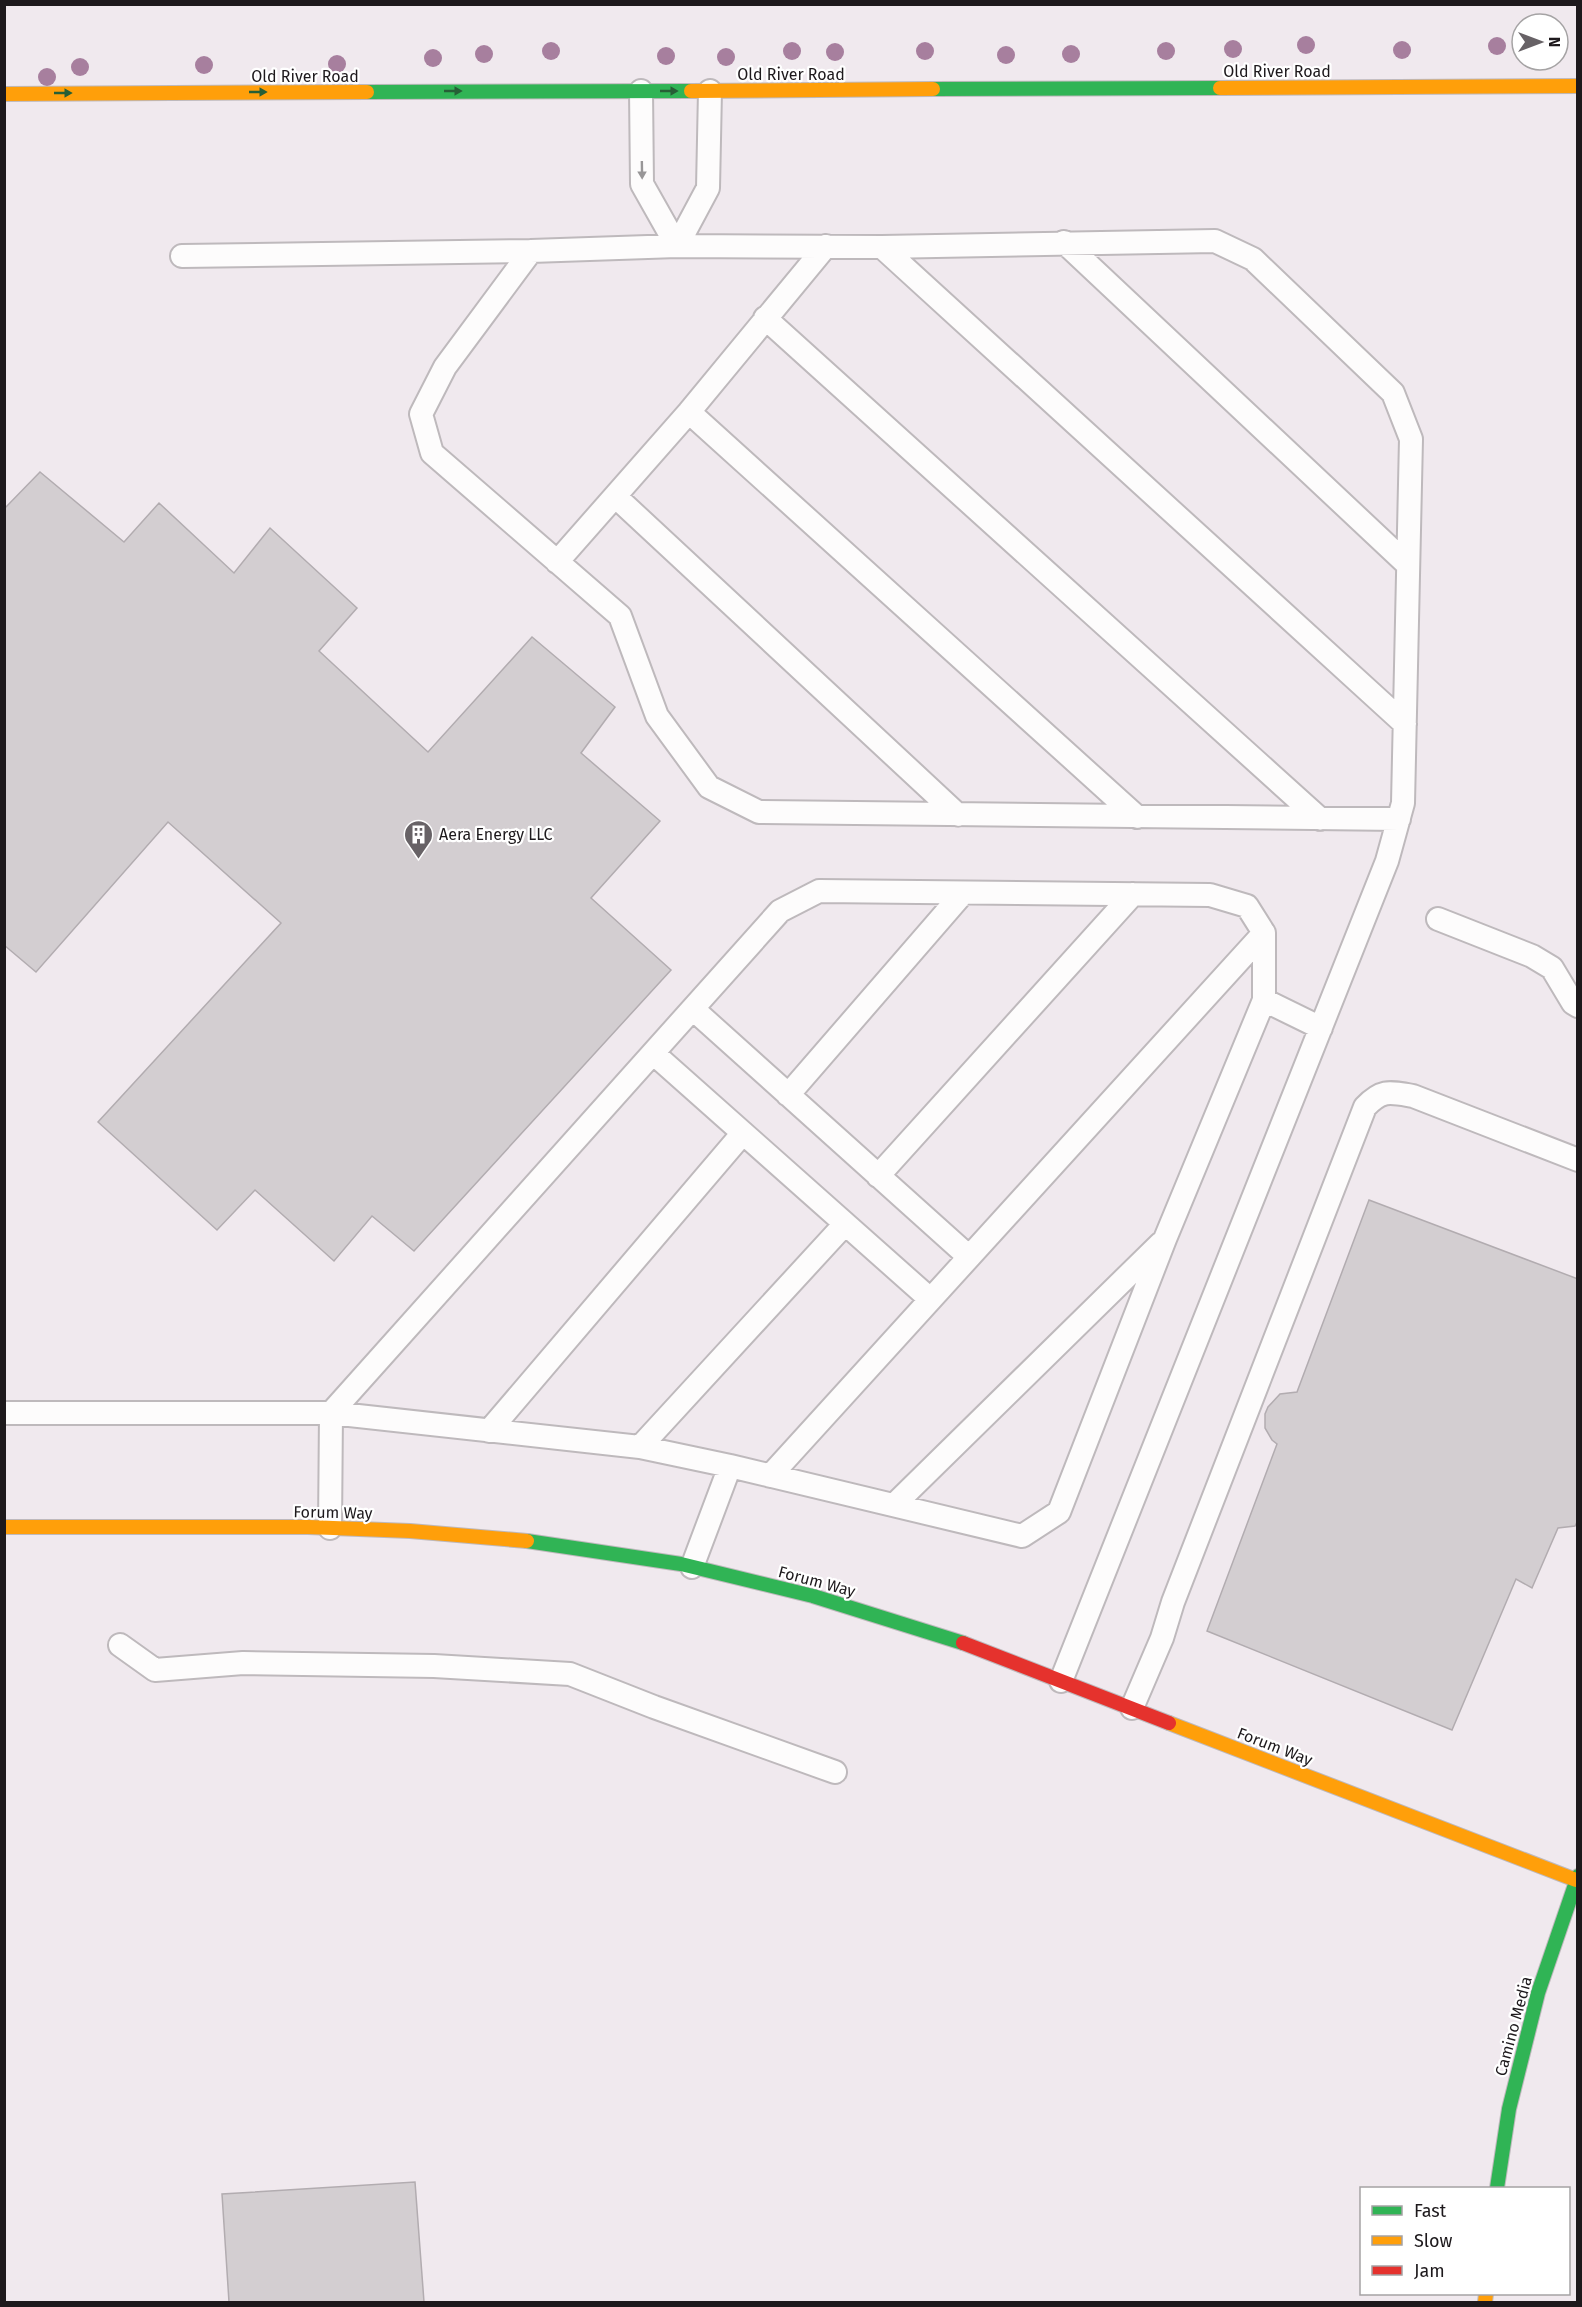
<svg xmlns="http://www.w3.org/2000/svg" width="1582" height="2307" font-family="'Fira Sans',sans-serif">
<style>
.building{fill:#d3ced1;stroke:#b2acb0;stroke-width:1.5}
.lines{fill:none;stroke-linecap:round;stroke-linejoin:round}
.lane-casing{stroke:#beb9bc;stroke-width:26}
.fast-casing{stroke:#beb9bc;stroke-width:16}
.slow-casing{stroke:#beb9bc;stroke-width:16}
.jam-casing{stroke:#beb9bc;stroke-width:16}
.lane{stroke:#fdfcfc;stroke-width:22}
.fast{stroke:#30b455;stroke-width:14}
.slow{stroke:#ff9f0a;stroke-width:14}
.jam{stroke:#e5322d;stroke-width:14}
.tree{fill:#a77f9e}
.oneway{fill:#265f36}
.oneway2{fill:#989697}
.labels{text-anchor:middle;stroke-width:4.5;stroke-linejoin:round;paint-order:stroke}
.street-label{font-size:16px;fill:#1d191c;stroke:#fff}
.poi-label{font-size:16px;fill:#1d191c;stroke:#fff;text-anchor:start}
</style>
<rect width="100%" height="100%" fill="#f0e9ee"/>
<path class="building" d="M40 472 124 542 159 503 234 573 270 528 357 608 319 651 428 752 532 637 615 707 581 753 660 821 591 898 671 970 414 1251 372 1216 334 1261 255 1190 217 1230 98 1122 281 923 168 822 36 972 4 945V509Z
M1369 1200 1578 1279V1520L1575 1526 1558 1528 1532 1588 1516 1579 1452 1730 1207 1631 1277 1444 1272 1440 1265 1428V1414L1268 1407 1280 1394 1297 1392Z
M415 2182 424 2302H229L222 2194Z"/>
<g class="lines">
<defs>
<path id="lane" d="M641 91 642 184 677 246 708 188 710 91
M1064 242 1408 565
M882 247 1405 724
M182 256 531 251
M765 318 1320 819
M689 412 1137 817
M615 496 958 815
M557 562 689 412 826 246
M1438 919 1532 956 1552 968 1573 1003 1578 1006
M693 1009 968 1256
M653 1053 930 1299
M788 1095 963 893
M878 1176 1133 894
M4 1413H331L780 911 819 891 1210 895 1247 906 1264 933V1000L1321 1028
M489 1431 743 1133
M640 1447 845 1224
M770 1476 1264 933
M894 1505 1160 1244
M330 1528 331 1413 640 1447 730 1466 1022 1536 1059 1512 1165 1239 1264 1000
M692 1567 730 1466
M120 1645 155 1670 243 1663 434 1666 570 1674 654 1707 835 1772
M1061 1681 1387 861 1403 803 1411 439 1393 393 1253 259 1215 241 882 247 677 246 531 251 445 367 421 414 432 453 620 616 657 716 709 787 759 812 1399 819
M1132 1708 1162 1638 1173 1602 1365 1107C1382 1089 1390 1092 1413 1096L1578 1160"/>
<path id="fast" d="M933 89 1220 88
M367 92 691 91
M527 1541 681 1564 813 1596 963 1643
M1497 2188 1509 2109 1538 1993 1578 1876"/>
<path id="slow" d="M1220 88 1578 86
M691 91 933 89
M4 94 367 92
M4 1527H308L410 1531 527 1541
M1169 1723 1576 1880
M1485 2302 1486 2294"/>
<path id="jam" d="M963 1643 1169 1723"/>
</defs>
<use href="#lane" class="lane-casing"/>
<use href="#fast" class="fast-casing"/>
<use href="#slow" class="slow-casing"/>
<use href="#jam" class="jam-casing"/>
<use href="#lane" class="lane"/>
<use href="#fast" class="fast"/>
<use href="#slow" class="slow"/>
<use href="#jam" class="jam"/>
</g>
<g class="tree">
<circle cx="1306" cy="45" r="9"/>
<circle cx="1497" cy="46" r="9"/>
<circle cx="1233" cy="49" r="9"/>
<circle cx="1402" cy="50" r="9"/>
<circle cx="551" cy="51" r="9"/>
<circle cx="792" cy="51" r="9"/>
<circle cx="925" cy="51" r="9"/>
<circle cx="1166" cy="51" r="9"/>
<circle cx="835" cy="52" r="9"/>
<circle cx="484" cy="54" r="9"/>
<circle cx="1071" cy="54" r="9"/>
<circle cx="1006" cy="55" r="9"/>
<circle cx="666" cy="56" r="9"/>
<circle cx="726" cy="57" r="9"/>
<circle cx="433" cy="58" r="9"/>
<circle cx="337" cy="64" r="9"/>
<circle cx="204" cy="65" r="9"/>
<circle cx="80" cy="67" r="9"/>
<circle cx="47" cy="77" r="9"/>
</g>
<defs><path id="oneway-solid" d="M-6-.8H1V-3.2L6.5 0L1 3.2V.8H-6Z" transform="scale(1.5)"/></defs>
<g class="oneway">
<use href="#oneway-solid" transform="translate(453 91)"/>
<use href="#oneway-solid" transform="translate(669 91)"/>
<use href="#oneway-solid" transform="translate(258 92)"/>
<use href="#oneway-solid" transform="translate(63 93)"/>
</g>
<use class="oneway2" href="#oneway-solid" transform="translate(642 170) rotate(89)"/>
<defs>
<symbol id="building-pin" viewBox="-11 -11 22 30"><path d="M0 17L-7.5 6A9.5 9.5 0 1 1 7.5 6Z" fill="#676266" stroke="#fff"/><path d="M-4-6H4V6H1V3H-1V6H-4ZM-2.5-4.3h1.7v1.8h-1.7ZM.8-4.3h1.7v1.8H.8ZM-2.5-1h1.7V.8h-1.7ZM.8-1h1.7V.8H.8Z" fill="#fff"/></symbol>
</defs>
<g fill-rule="evenodd">
<use href="#building-pin" x="402" y="818" width="33" height="45"/>
</g>
<g class="labels">
<g class="street-label">
<text x="1277" y="77">Old River Road</text>
<text x="791" y="80">Old River Road</text>
<text x="305" y="82">Old River Road</text>
<text transform="translate(333 1512) rotate(1)" y="6">Forum Way</text>
<text transform="translate(817 1581) rotate(15)" y="6">Forum Way</text>
<text transform="translate(1275 1746) rotate(21)" y="6">Forum Way</text>
<text transform="translate(1513 2026) rotate(-75)" y="6">Camino Media</text>
</g>
<g class="poi-label">
<text x="439" y="840">Aera Energy LLC</text>
</g>
</g>
<rect width="1582" height="2307" fill="none" stroke="#1d191c" stroke-width="12"/>
<rect x="1360" y="2187" width="210" height="108" fill="#ffffff" stroke="#a5a3a4" stroke-width="1.5"/>
<rect x="1372" y="2206" width="30" height="9" fill="#30b455" stroke="#a5a3a4" stroke-width="1.5"/>
<text x="1414" y="2217" font-size="18" fill="#1d191c">Fast</text>
<rect x="1372" y="2236" width="30" height="9" fill="#ff9f0a" stroke="#a5a3a4" stroke-width="1.5"/>
<text x="1414" y="2247" font-size="18" fill="#1d191c">Slow</text>
<rect x="1372" y="2266" width="30" height="9" fill="#e5322d" stroke="#a5a3a4" stroke-width="1.5"/>
<text x="1414" y="2277" font-size="18" fill="#1d191c">Jam</text>
<g transform="translate(1540 42) rotate(90)"><circle r="28" fill="#ffffff" stroke="#a5a3a4" stroke-width="1.5"/>
<path d="M0-4.5L10 22L0 15L-10 22Z" fill="#676266"/>
<text y="-9" font-size="16" font-weight="bold" text-anchor="middle" fill="#1d191c">N</text>
</g>
</svg>
